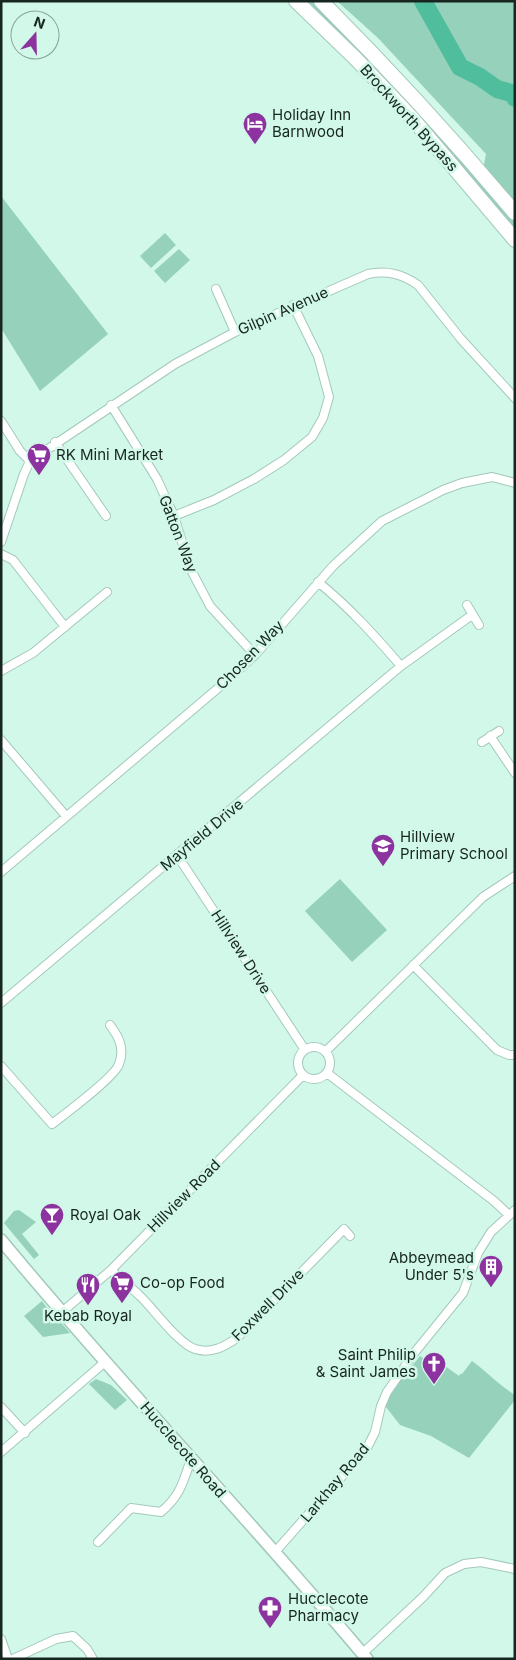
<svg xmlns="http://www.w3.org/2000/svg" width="516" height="1660" font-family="Inter,sans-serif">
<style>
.green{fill:#95d1bb}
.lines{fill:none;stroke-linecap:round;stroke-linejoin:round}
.river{stroke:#50be9c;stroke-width:18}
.street-casing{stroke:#a3c9ba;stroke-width:10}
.secondary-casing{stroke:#a3c9ba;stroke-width:14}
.highway-casing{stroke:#a3c9ba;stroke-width:16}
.street{stroke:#fff;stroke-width:8}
.secondary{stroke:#fff;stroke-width:11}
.highway{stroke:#fff;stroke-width:14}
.labels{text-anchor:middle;stroke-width:5;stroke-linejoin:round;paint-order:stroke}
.poi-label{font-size:15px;fill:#172620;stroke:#d1f8e8;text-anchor:start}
.street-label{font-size:15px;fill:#172620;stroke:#d1f8e8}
</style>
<rect width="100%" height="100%" fill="#d1f8e8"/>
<path class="green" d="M308 1H314L407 99 515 222V231L456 159 408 105 406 101 347 38 345 40Z
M337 1H515V207L483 170 486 154 378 38Z
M1 196 108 334 40 391 1 328Z
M165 233 176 245 151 268 140 256Z
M179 249 190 260 165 283 154 271Z
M340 879 387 930 352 962 305 911Z
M19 1210 36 1222 22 1234 39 1255 34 1259 4 1223 14 1211Z
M42 1301 44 1304 70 1333 43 1337 24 1316Z
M420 1356 434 1365 438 1361 459 1376 460 1374H462L472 1361C487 1372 499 1385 515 1395V1400L469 1458 431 1436 400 1425 386 1407 389 1395Z
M96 1379 111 1385 127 1400 115 1410 89 1384Z"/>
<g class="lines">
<path class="river" d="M423 1 460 67 480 77 497 89 515 94V98"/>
<defs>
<path id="street" d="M216 289 235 332
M111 405 157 479 174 516 190 568 210 606 255 655
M1 421 20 451 30 461
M55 442 106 516
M174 516 214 500 254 479 284 460 312 437 323 418 329 397 318 356 293 305
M1 542 24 474 30 461 175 364 235 332 368 274C387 270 402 274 418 285L461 339 515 398
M1 554 13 560 65 627
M318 582C349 607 375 636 401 666
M467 605 479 625
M1 671 33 653 107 592
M490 736 515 773
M1 740 66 816
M482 742 499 731
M177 855 305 1050
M1 872 223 684 255 655 333 566 382 521 443 490 462 483 492 477 515 483
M413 965 497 1050 509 1055H515
M1 1003 401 666 472 615
M298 1063a16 16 0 1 1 32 0a16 16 0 1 1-32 0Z
M326 1051 483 897 515 876
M1 1066 52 1124C65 1114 115 1077 119 1064 125 1049 119 1037 110 1025
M327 1073 494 1201 509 1215
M111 1270C121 1279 132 1288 142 1298 155 1311 179 1344 195 1349 211 1354 224 1347 237 1338L344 1229 350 1236
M62 1312 111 1270 303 1075
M1 1407 25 1433
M1 1452 105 1362
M98 1542 131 1508 161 1512C181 1495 183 1482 191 1459
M275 1552 367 1448 375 1432 381 1406 387 1392 415 1352 463 1293 478 1253 491 1232 515 1210
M1 1639 8 1659
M362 1654 423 1597 445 1573 464 1564 481 1562 515 1569
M13 1659 56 1639 73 1636 87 1649 93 1659"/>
<path id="secondary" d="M1 1240C119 1383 248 1517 367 1659"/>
<path id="highway" d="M296 1 356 59 412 118 515 240
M321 1C389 69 453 139 515 213"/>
</defs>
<use href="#street" class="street-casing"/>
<use href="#secondary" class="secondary-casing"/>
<use href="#highway" class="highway-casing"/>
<use href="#street" class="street"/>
<use href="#secondary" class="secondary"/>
<use href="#highway" class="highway"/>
</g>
<defs>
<symbol id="hotel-pin" viewBox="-11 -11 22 30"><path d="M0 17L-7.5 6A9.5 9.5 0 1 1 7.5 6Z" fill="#8c339f" stroke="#d1f8e8"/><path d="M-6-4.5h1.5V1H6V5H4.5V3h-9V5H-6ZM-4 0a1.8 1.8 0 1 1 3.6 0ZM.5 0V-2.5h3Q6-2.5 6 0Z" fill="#fff"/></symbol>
<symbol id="supermarket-pin" viewBox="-11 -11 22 30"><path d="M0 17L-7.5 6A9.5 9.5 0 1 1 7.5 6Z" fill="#8c339f" stroke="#d1f8e8"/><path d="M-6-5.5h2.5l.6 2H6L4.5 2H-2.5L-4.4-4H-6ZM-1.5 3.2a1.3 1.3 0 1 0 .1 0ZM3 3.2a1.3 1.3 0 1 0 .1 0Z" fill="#fff"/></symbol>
<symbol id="school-pin" viewBox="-11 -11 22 30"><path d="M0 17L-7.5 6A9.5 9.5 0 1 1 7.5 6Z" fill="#8c339f" stroke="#d1f8e8"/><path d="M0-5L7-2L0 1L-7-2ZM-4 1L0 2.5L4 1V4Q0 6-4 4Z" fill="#fff"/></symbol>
<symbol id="bar-pin" viewBox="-11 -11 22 30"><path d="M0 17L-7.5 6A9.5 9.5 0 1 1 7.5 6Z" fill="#8c339f" stroke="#d1f8e8"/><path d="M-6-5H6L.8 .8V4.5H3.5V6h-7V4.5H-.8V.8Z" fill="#fff"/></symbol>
<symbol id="building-pin" viewBox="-11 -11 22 30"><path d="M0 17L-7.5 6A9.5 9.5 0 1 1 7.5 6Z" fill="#8c339f" stroke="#d1f8e8"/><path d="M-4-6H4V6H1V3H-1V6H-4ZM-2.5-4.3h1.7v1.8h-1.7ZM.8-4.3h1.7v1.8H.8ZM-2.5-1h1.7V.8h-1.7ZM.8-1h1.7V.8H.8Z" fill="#fff"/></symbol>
<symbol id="restaurant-pin" viewBox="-11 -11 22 30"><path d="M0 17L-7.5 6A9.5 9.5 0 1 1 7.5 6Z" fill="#8c339f" stroke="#d1f8e8"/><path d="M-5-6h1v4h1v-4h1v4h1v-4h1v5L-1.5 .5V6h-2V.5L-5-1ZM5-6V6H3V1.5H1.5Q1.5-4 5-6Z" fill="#fff"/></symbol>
<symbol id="church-pin" viewBox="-11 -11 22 30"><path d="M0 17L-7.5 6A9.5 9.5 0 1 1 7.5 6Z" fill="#8c339f" stroke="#d1f8e8"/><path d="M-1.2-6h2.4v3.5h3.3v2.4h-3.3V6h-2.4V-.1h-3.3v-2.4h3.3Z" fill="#fff"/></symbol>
<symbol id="pharmacy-pin" viewBox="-11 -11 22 30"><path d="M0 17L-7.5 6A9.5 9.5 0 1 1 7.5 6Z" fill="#8c339f" stroke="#d1f8e8"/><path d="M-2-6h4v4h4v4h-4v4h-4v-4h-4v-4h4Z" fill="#fff"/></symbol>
</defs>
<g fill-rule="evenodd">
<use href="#hotel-pin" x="241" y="110" width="28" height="38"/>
<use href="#supermarket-pin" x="25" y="441" width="28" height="38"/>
<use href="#school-pin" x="369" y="832" width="28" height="38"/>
<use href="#bar-pin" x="38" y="1201" width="28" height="38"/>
<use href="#building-pin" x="477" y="1253" width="28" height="38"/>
<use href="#supermarket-pin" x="108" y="1269" width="28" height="38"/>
<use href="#restaurant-pin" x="74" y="1271" width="28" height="38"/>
<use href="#church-pin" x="420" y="1350" width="28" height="38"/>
<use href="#pharmacy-pin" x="256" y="1594" width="28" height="38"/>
</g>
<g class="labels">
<g class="poi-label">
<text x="272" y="120">Holiday Inn<tspan x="272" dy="17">Barnwood</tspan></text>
<text x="56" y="460">RK Mini Market</text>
<text x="400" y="842">Hillview<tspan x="400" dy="17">Primary School</tspan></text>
<text x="70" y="1220">Royal Oak</text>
<text x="474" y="1263" text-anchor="end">Abbeymead<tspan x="474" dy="17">Under 5's</tspan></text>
<text x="140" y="1288">Co-op Food</text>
<text x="88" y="1321" text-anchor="middle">Kebab Royal</text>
<text x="416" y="1360" text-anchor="end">Saint Philip<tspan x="416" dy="17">&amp; Saint James</tspan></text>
<text x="288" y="1604">Hucclecote<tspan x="288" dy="17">Pharmacy</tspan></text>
</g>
<g class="street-label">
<text transform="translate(409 118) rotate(48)" y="5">Brockworth Bypass</text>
<text transform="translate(283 311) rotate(-24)" y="5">Gilpin Avenue</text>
<text transform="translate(178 534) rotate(69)" y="5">Gatton Way</text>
<text transform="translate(250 655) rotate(-46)" y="5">Chosen Way</text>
<text transform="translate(202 835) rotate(-40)" y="5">Mayfield Drive</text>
<text transform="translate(241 952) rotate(57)" y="5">Hillview Drive</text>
<text transform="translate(184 1196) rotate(-45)" y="5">Hillview Road</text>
<text transform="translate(268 1305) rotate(-45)" y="5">Foxwell Drive</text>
<text transform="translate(183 1450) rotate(49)" y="5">Hucclecote Road</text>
<text transform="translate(335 1483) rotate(-50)" y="5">Larkhay Road</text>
</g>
</g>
<rect width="516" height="1660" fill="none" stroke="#172620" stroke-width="5"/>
<g transform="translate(35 35) rotate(20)"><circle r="24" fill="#d1f8e8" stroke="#87a498"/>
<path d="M0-4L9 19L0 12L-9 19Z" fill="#8c339f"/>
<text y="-8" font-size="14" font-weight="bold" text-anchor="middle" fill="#172620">N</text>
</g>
</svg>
